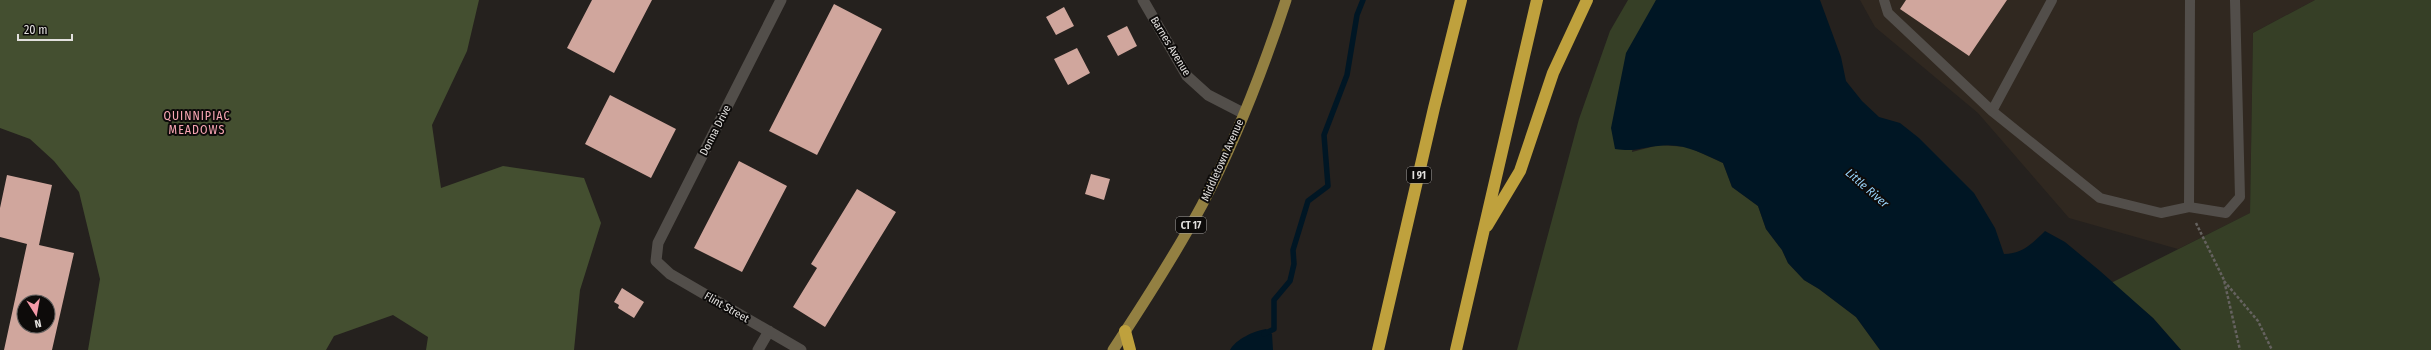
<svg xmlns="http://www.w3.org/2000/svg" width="2431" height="350" font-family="'Fira Sans Condensed',sans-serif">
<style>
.built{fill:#302820}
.green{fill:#363f26}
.forest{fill:#444f30}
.water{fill:#001624}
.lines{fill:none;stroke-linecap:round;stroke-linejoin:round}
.stream{stroke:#001624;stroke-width:5.5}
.building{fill:#d0a69d;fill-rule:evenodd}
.path{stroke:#65625f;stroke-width:2.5;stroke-dasharray:3 2;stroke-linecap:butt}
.service{stroke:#524e4a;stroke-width:10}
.minor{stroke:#524e4a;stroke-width:11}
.primary{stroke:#938042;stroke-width:11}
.motorway{stroke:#bfa13d;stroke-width:12}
.labels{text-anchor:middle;stroke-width:4;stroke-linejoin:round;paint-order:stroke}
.shield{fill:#0d0b0a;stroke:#a2a09e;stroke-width:1}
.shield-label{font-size:10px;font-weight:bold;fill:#e2e0de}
.street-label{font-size:11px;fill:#e2e0de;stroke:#0d0b0a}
.neighbourhood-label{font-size:12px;letter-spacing:1px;fill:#f9a6b4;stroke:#0d0b0a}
.water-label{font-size:12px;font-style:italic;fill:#9ad5fc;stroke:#0d0b0a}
</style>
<rect width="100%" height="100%" fill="#25211e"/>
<path class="built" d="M1860 0H2315L2253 33 2250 213 2178 249 2069 218 1978 113 1875 27Z"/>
<path class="green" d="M1628 0H1656L1632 152 1659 145 1688 147 1723 163 1732 187 1758 206 1766 229 1782 250 1788 263 1804 280 1819 289 1856 317 1880 350H1517L1579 119 1610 31Z
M2315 0H2431V350H2181L2153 318 2111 283 2250 213 2253 33Z"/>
<path class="forest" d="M0 0H479L467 51 432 125 441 188 503 166 584 178 601 223 580 290 574 350H426L428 337 393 315 334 336 326 350H88L100 279 79 192 54 161 30 139 0 128Z"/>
<path class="water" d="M1656 0H1820L1841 57 1846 81 1862 101 1879 117 1900 123 1919 138 1974 193 1995 228 2004 254C2022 254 2033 243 2045 231L2065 242 2100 271 2153 318 2181 350H1880L1856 317 1819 289 1804 280 1788 263 1782 250 1766 229 1758 206 1732 187 1723 163C1702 153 1682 142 1658 146 1639 148 1635 152 1615 149L1611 128 1626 53Z
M1266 329 1272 334 1273 350H1230C1236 339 1254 331 1266 329Z"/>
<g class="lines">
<path class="stream" d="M1264 334 1274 329V300L1290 281 1294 264 1293 250 1308 201 1328 186 1324 135 1347 75 1357 15 1363 0"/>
</g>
<path class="building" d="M592 0H652L614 73 567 48Z
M1906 0H2007L1969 56 1900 9Z
M834 4 882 29 817 155 769 131Z
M1064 7 1074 26 1056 35 1046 17Z
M1127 26 1137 46 1118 56 1107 36Z
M1077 48 1090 73 1068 85 1054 59Z
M610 95 676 129 651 178 585 144Z
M739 161 787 186 742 272 694 248Z
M1091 174 1110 179 1104 200 1085 194Z
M7 175 52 185 39 245 74 253 52 350H4L27 244 0 237V208ZM24 302H48V326H24Z
M857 189 896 212 825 327 793 307 817 268 811 264Z
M622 288 644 302 634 318 618 308 619 305 614 302Z"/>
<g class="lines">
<path class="path" d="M2196 223 2224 280 2240 350
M2224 281 2258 321 2272 350"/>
<path class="service" d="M1884 0 1888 13 1992 111 2100 198 2161 213 2189 207 2190 0
M1992 111 2052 0
M2189 207 2226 213 2240 197 2235 0"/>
<path class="minor" d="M781 0 658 243 656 261 670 274 801 350
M1143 0 1187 76 1208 95 1243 113
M758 350 769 331"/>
<path class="primary" d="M1113 350C1144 303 1175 255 1202 205 1236 140 1263 70 1286 0"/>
<path class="motorway" d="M1487 226 1520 171 1553 73 1587 0
M1125 331 1130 350
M1378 350 1434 108 1461 0
M1456 350 1537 0"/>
</g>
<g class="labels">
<g class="shield">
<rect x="1407" y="167" width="24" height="16" rx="3"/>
<rect x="1176" y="217" width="30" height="16" rx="3"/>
</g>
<g class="shield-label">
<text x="1419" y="179">I 91</text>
<text x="1191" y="229">CT 17</text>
</g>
<g class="street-label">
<text transform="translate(1171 46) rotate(59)" y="4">Barnes Avenue</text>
<text transform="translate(715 130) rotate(-63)" y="4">Donna Drive</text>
<text transform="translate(1222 160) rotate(-66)" y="4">Middletown Avenue</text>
<text transform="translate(727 307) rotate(30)" y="4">Flint Street</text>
</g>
<g class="neighbourhood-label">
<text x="197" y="120">QUINNIPIAC<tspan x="197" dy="14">MEADOWS</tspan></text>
</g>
<g class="water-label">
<text transform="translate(1867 188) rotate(41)" y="4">Little River</text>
</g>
</g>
<g transform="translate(36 314) rotate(169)"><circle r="19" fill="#0d0b0a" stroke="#62605f"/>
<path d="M0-3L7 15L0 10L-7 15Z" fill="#f39aa9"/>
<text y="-6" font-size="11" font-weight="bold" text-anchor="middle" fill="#e2e0de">N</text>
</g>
<path d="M18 34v6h54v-6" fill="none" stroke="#e2e0de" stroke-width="2"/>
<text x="24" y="34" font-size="12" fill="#e2e0de" stroke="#0d0b0a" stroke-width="3" paint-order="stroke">20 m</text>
</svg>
